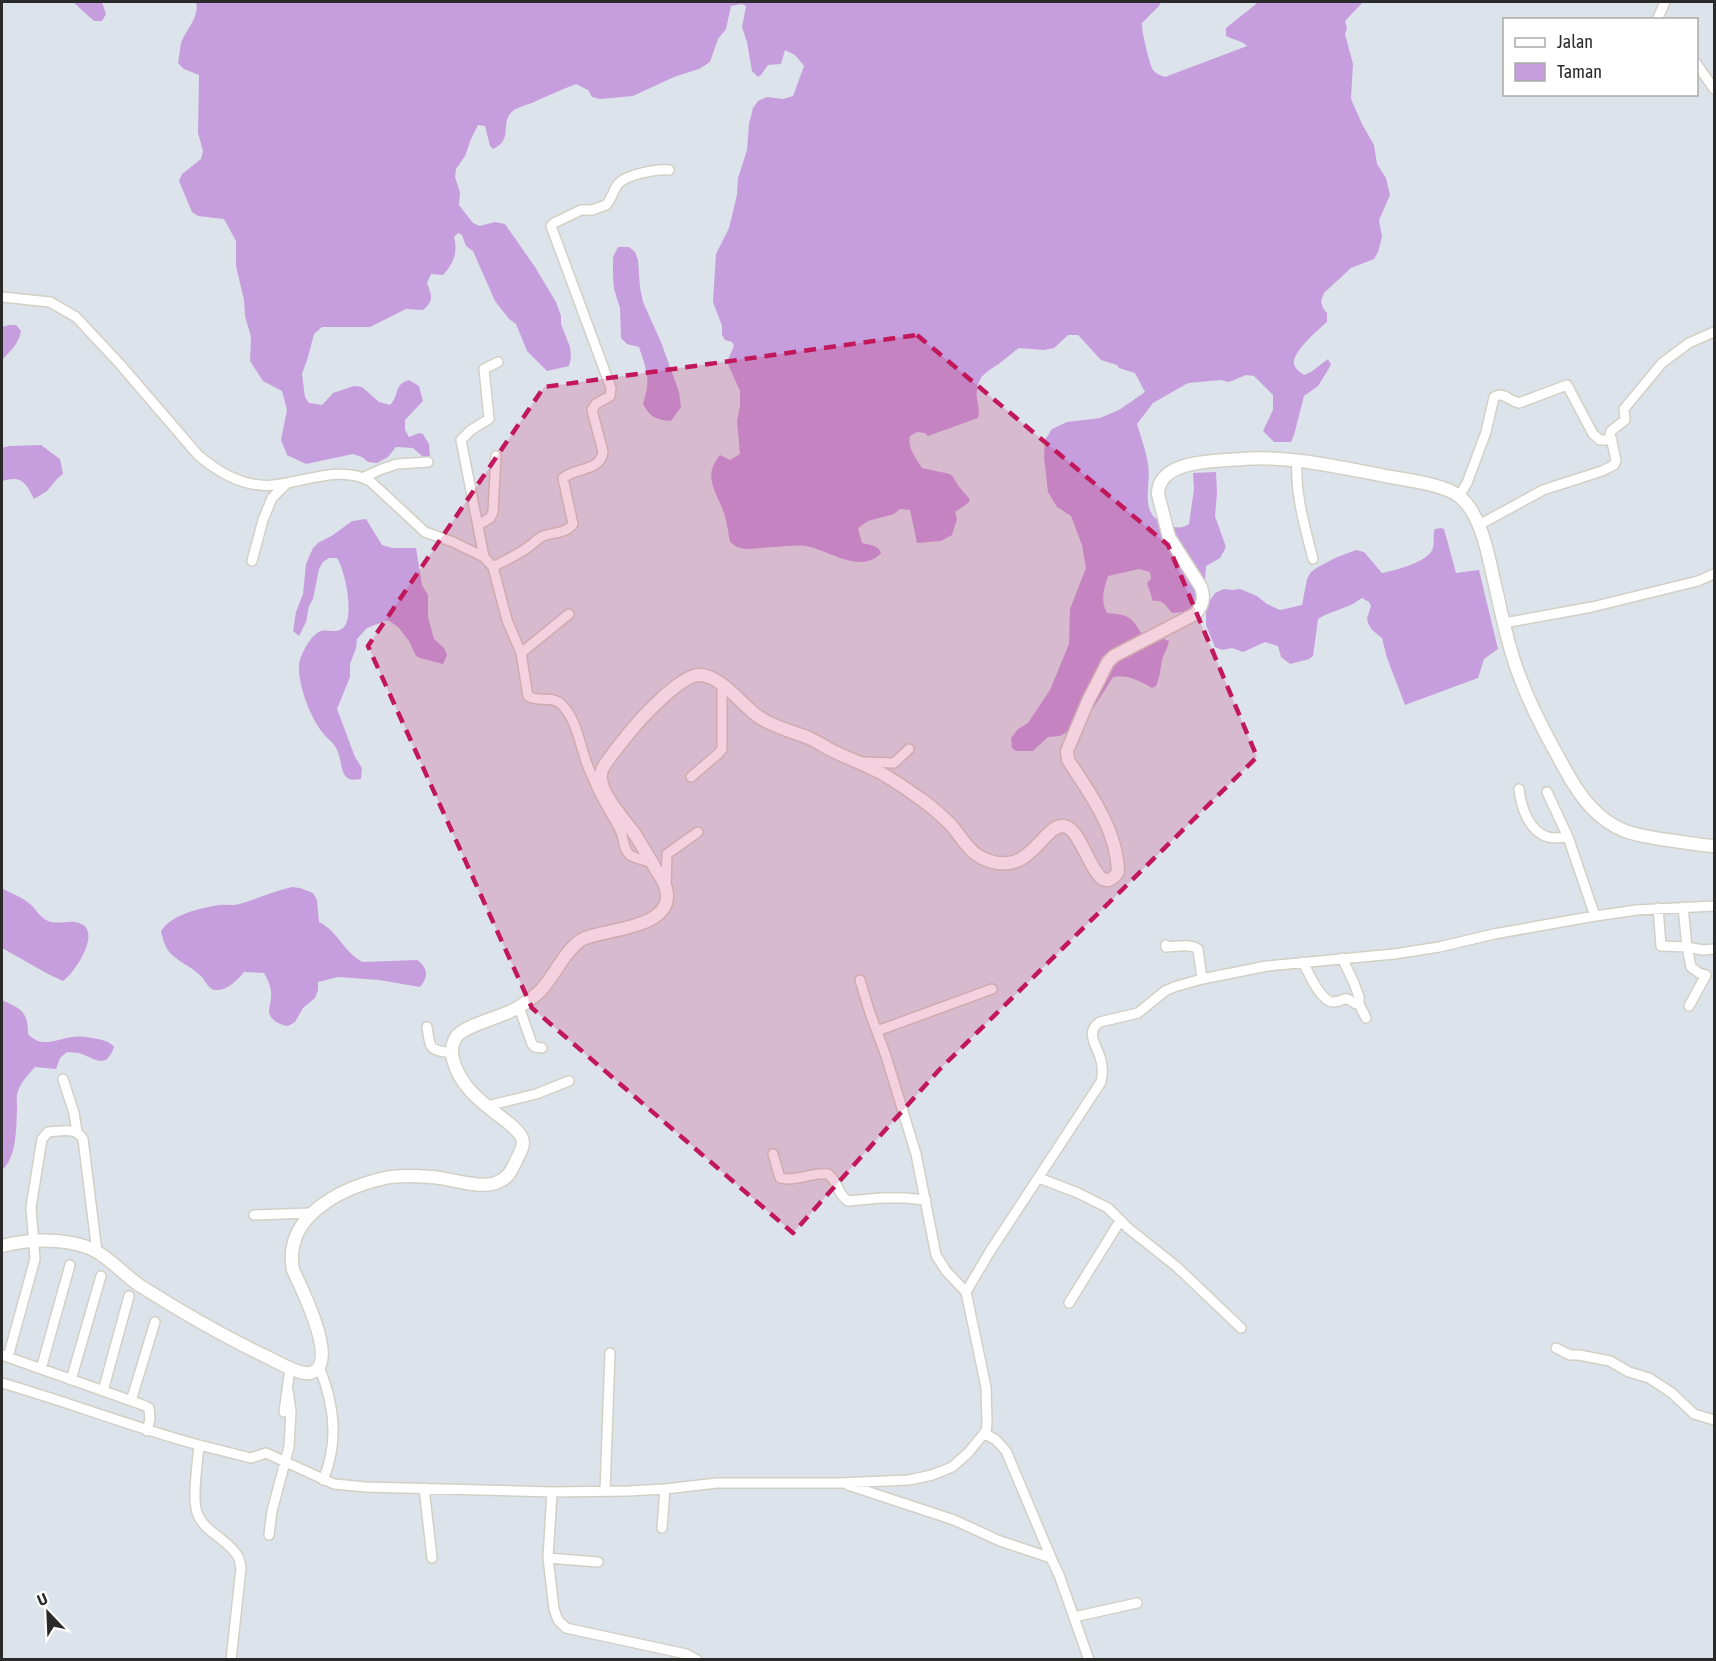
<svg xmlns="http://www.w3.org/2000/svg" width="1716" height="1661" font-family="'Asap Condensed',sans-serif">
<style>
.green{fill:#c79edd}
.lines{fill:none;stroke-linecap:round;stroke-linejoin:round}
.minor-casing{stroke:#d2d0c5;stroke-width:12}
.tertiary-casing{stroke:#d2d0c5;stroke-width:15}
.minor{stroke:#fff;stroke-width:9}
.tertiary{stroke:#fff;stroke-width:12}
.marked{fill:#c2185b;fill-opacity:0.2;stroke:#c2185b;stroke-width:4.5;stroke-dasharray:12 8;stroke-linejoin:round}
</style>
<rect width="100%" height="100%" fill="#dde3eb"/>
<path class="green" d="M73 2H102L106 14 102 21H94Z
M196 2H1161L1159 6 1142 23C1141 29 1150 66 1153 70 1156 74 1160 75 1165 77L1247 46C1241 40 1233 40 1226 36V28L1256 4 1258 2H1363L1345 21 1347 28 1345 34 1353 64 1351 99 1362 124 1374 145 1377 164 1386 178 1390 195 1379 220 1382 237 1378 252 1374 259 1351 268 1324 293 1321 301 1323 308 1327 313V322C1318 330 1292 352 1294 364 1295 369 1300 372 1304 375L1311 372 1328 359 1331 365 1318 386 1304 396 1294 435 1291 442H1274L1263 431 1273 410V395L1254 376 1246 375 1229 382 1221 380 1188 383 1153 403 1137 424C1141 437 1146 451 1148 464 1152 488 1137 514 1167 525 1176 528 1181 529 1189 524L1194 489 1193 473 1216 472 1217 493 1215 516 1226 547 1220 558 1206 566 1205 581 1209 598 1184 612 1172 613C1166 606 1163 599 1153 601L1147 583 1151 579 1150 572 1139 569 1108 576C1104 588 1100 601 1107 613 1135 615 1132 620 1147 642L1159 637 1169 641C1168 648 1163 654 1162 661 1160 670 1160 677 1156 686L1152 688C1140 681 1127 674 1113 677L1094 707 1067 732 1060 736 1048 737 1033 751H1016L1012 748 1011 738 1018 729 1028 723 1050 690 1069 644 1070 609 1086 568 1082 545 1071 516 1057 507 1048 492 1044 457 1045 440 1052 429 1067 422 1100 418 1119 410 1145 392 1135 373 1119 368 1117 365 1101 360 1078 335H1068L1054 348 1044 350 1019 348C1012 353 1006 358 1000 363 989 371 979 374 977 390 975 400 981 408 978 418L928 436 925 433 917 432 910 436C907 448 916 458 922 468L950 474C955 478 956 484 961 489 964 493 967 495 970 500L968 503 955 512 957 519 952 535 941 541 917 543 910 510 900 509 894 514 868 521 858 528 862 543C870 545 878 545 881 553 860 575 829 550 806 546 800 545 793 546 787 546 773 547 759 548 745 549L737 547 730 542C728 532 727 522 724 513 716 490 702 477 720 455L730 460 740 454 737 421 740 406V391L727 362 734 346 732 342 725 340 722 335V326L713 302 716 254 729 228 737 195 738 178 747 150 749 124 753 108 758 101 767 97 783 99 793 96 804 66 795 55 785 50 781 64 768 65 761 75 758 77 752 71 747 42 742 27 746 6 742 4 731 6 726 29 718 39 710 62 699 69 674 77 633 96 600 99 592 97 588 90 576 84C561 90 546 96 532 103 526 105 519 107 514 110 498 122 515 139 493 149L490 146 485 126 478 125 471 139 465 156 456 169 455 177 460 192 459 205 473 223 480 226 495 222 505 224 535 267 556 302 561 316V324L570 347 571 358 569 366 547 371 527 351 516 324 509 319 495 301 473 251 466 246 462 235 458 233 454 237C458 252 454 263 443 275L431 274 427 283C432 296 434 300 423 310L406 309 370 327H322L314 334 308 357 302 374 305 397 309 403 322 405 333 393 354 386 362 387 379 402 390 405C400 395 393 385 409 380L419 386 423 401 405 420V430L409 437 419 433 423 434 429 444 430 456 427 458 422 456 413 448 396 447 388 457 377 463 368 462 362 457 353 454 306 464 287 455 281 440 287 410 282 391 263 381 250 361 251 337 245 316 244 300 236 266V241L224 219 198 216 192 212 179 181 182 174 201 159 203 151 198 133 199 75 184 69 178 63C179 57 180 50 181 43 186 29 200 17 196 2Z
M618 247H629L635 252 638 260 640 287 643 302 661 342 679 392 681 407 671 421C656 420 650 417 643 404 651 378 647 372 639 347L627 344 621 338 620 308 614 289 613 278V257Z
M9 325H16L21 331C19 344 10 351 2 360V327Z
M41 445 60 459 63 474 57 479 47 491 34 499C26 482 21 475 2 481V448L9 446Z
M366 519 382 545 392 548H416L422 585 428 595V617L434 639 444 648 447 655 443 664 420 658 416 656 409 641 398 627 388 620 367 628 357 639 356 648 350 664V677L337 709 355 757 362 768 361 779C338 784 344 764 337 750 334 742 328 740 323 733 310 717 298 685 299 665 300 655 311 634 321 631 328 629 336 634 343 628 355 617 345 570 337 558H329L323 562 319 569 313 599 309 606 306 622 299 636 293 631 296 612 303 594 306 564 313 548 318 543 333 535 352 521Z
M1441 528 1444 529 1456 573 1479 570 1498 649 1484 659 1478 678 1405 705 1387 658 1382 638 1372 630 1368 623 1367 618 1371 606 1369 602 1362 598 1351 605 1325 615 1318 619 1313 656 1309 659 1290 664 1281 657 1278 646 1265 642 1243 652 1232 648 1222 650 1215 647 1206 625V611L1210 600 1215 593 1224 589 1232 590 1240 589 1257 596 1267 604 1280 610 1302 605 1307 579 1311 572 1318 567 1335 558 1356 550 1364 552 1382 573C1396 570 1421 564 1431 552 1436 545 1432 536 1435 529Z
M292 887 300 888 313 893 317 900 319 922C338 931 344 953 363 962L417 960C428 967 429 977 420 987L379 980 338 977 318 982V990L315 998 303 1008 295 1022 288 1026C280 1025 271 1021 269 1012 269 1007 271 1001 271 997 272 988 268 980 264 973L244 972C239 979 227 990 218 990 208 991 206 981 201 976 191 966 174 960 167 949 164 943 162 937 161 931 172 914 201 908 220 905 226 904 232 906 239 904 257 899 274 891 292 887Z
M2 888C11 894 21 896 30 904 36 909 39 916 46 920 57 926 68 919 79 923 103 930 75 973 63 981L48 974 2 948Z
M2 1000C21 1009 28 1011 28 1034 42 1049 56 1039 73 1037 81 1036 89 1037 97 1039 104 1040 110 1042 114 1047 106 1069 97 1060 82 1054 78 1052 72 1053 67 1052L60 1058 56 1069 35 1067C29 1074 21 1082 18 1091 16 1096 17 1104 17 1110 16 1129 17 1157 2 1170Z"/>
<g class="lines">
<defs>
<path id="minor" d="M1657 20 1665 2
M1696 63 1714 89
M2 297 50 302 76 317 119 363 198 455C219 473 245 488 274 485 305 482 340 465 370 481L425 532 453 542 484 557 493 567 507 620 521 653
M1297 461C1295 495 1305 527 1313 559
M364 477 382 469 397 464 428 462
M1459 496 1467 483 1486 432 1494 397C1504 391 1509 401 1519 403L1567 385 1593 434 1600 440H1612
M478 525 490 518 493 512 496 456
M1479 525 1543 490 1602 471 1614 465 1616 460 1610 434 1611 431 1625 420 1624 409 1662 363 1689 343 1714 332
M484 557 461 440 471 430 489 419 484 369 498 362
M252 561 263 520 272 498 287 483
M493 567C504 561 517 555 527 548 533 544 537 539 543 536 553 532 566 534 573 524L563 478C576 467 600 472 603 452L592 410 596 404 610 396 611 388 551 226 554 223 581 210H592L606 205C612 199 613 190 618 184 627 174 657 169 669 170
M569 614 521 653 528 696C538 703 553 695 562 705 575 718 579 739 584 755 587 766 592 776 596 785 602 801 613 815 620 830 624 837 623 850 630 855 636 859 645 860 652 863
M1504 623 1592 607 1698 581 1714 574
M862 762 894 763 909 749
M691 777 719 753 722 749V684
M1519 789C1521 807 1529 832 1548 837 1554 839 1562 837 1568 837
M1547 792 1568 837 1595 916
M666 886 667 854 698 832
M1683 907 1687 947 1703 950 1714 949
M1658 908 1661 946 1687 947 1691 967 1699 973 1706 975 1689 1006
M1166 945V947C1177 947 1188 943 1198 949L1202 979
M1342 958 1354 983 1359 997V1004L1366 1018
M1303 962C1308 972 1321 1003 1334 1002 1348 1000 1342 995 1356 1004H1359
M860 980 870 1013 886 1056 916 1154 936 1255 946 1271 966 1292
M519 1007 532 1044 535 1047 542 1048
M427 1027C431 1050 428 1049 451 1053
M877 1031 992 989
M63 1079 74 1113 77 1132
M487 1106 536 1094 569 1081
M773 1154 780 1178C795 1182 812 1172 828 1174 838 1181 837 1194 848 1201L881 1198H905L926 1200
M1039 1178 1078 1193 1108 1208 1128 1228 1177 1267 1241 1328
M254 1215 311 1213
M1069 1303 1120 1221
M1556 1348 1570 1355H1579L1610 1361 1629 1372 1649 1378 1672 1393 1694 1414 1714 1420
M2 1355 143 1405 149 1408 150 1419 147 1431
M8 1357 35 1259 31 1207 42 1139 48 1132C61 1131 76 1127 83 1139L97 1252
M319 1367C334 1403 339 1443 323 1480
M41 1369 70 1265
M71 1380 101 1276
M2 1383C68 1402 132 1427 199 1445 198 1461 191 1501 198 1515 205 1532 227 1539 237 1555 240 1559 240 1564 241 1568L231 1660
M103 1391 129 1296
M131 1401 155 1322
M284 1412 290 1368
M984 1433 996 1440 1006 1451 1052 1560
M199 1445 251 1458 266 1453 334 1484 366 1487 552 1492 628 1491 665 1489 717 1483H840L909 1480 932 1475 952 1467 968 1453 986 1431 987 1423 986 1387 966 1292 989 1253 1101 1082C1103 1073 1103 1065 1100 1057 1096 1044 1085 1032 1100 1022L1138 1013 1165 991 1174 987 1202 979 1267 966 1394 954 1439 947 1494 934 1595 916 1637 910 1714 906
M848 1485 954 1520 1000 1541 1051 1558 1059 1575 1089 1660
M424 1488 432 1558
M605 1491 610 1353
M552 1492 548 1558 598 1562
M662 1528 665 1489
M269 1535 272 1511 289 1447 291 1411 288 1391
M548 1558 554 1609 558 1620 566 1628 686 1654 697 1660
M1074 1617 1137 1603"/>
<path id="tertiary" d="M2 1246C28 1239 61 1238 87 1247 107 1255 122 1273 139 1285 180 1311 223 1336 267 1357 278 1362 292 1371 305 1373 311 1374 317 1371 320 1365 329 1344 303 1291 293 1270 283 1216 341 1188 385 1178 399 1175 417 1176 431 1177 451 1178 480 1190 498 1182 509 1178 512 1169 517 1159 520 1152 525 1146 522 1138 519 1131 512 1126 506 1121 484 1104 460 1088 453 1059 451 1052 452 1044 456 1037 464 1025 503 1017 517 1008 525 1003 535 997 541 990 555 975 568 945 585 938 608 929 667 928 667 896 667 885 661 877 655 868 649 857 642 846 636 836 626 821 594 789 602 770 605 762 623 741 629 733 641 718 679 677 698 675 721 674 742 706 759 717 775 728 792 731 809 738 816 741 822 745 829 749 844 757 862 763 877 771 893 779 908 790 922 800 932 807 942 816 951 825 961 836 968 851 982 858 1033 882 1043 818 1067 827 1086 835 1096 903 1118 872 1117 830 1090 793 1068 760L1067 751 1088 701 1108 662 1114 656 1195 614C1203 606 1205 598 1201 587L1169 537 1158 494C1158 459 1218 461 1242 459 1291 455 1342 468 1391 477 1408 480 1447 485 1460 497 1483 516 1489 561 1496 589 1503 621 1510 654 1523 685 1533 711 1547 737 1561 762 1570 778 1579 795 1592 808 1600 817 1613 826 1625 831 1636 835 1649 837 1660 839 1678 841 1696 845 1714 846"/>
</defs>
<use href="#minor" class="minor-casing"/>
<use href="#tertiary" class="tertiary-casing"/>
<use href="#minor" class="minor"/>
<use href="#tertiary" class="tertiary"/>
</g>
<path class="marked" d="M917 335 1168 545 1257 757 939 1070 793 1233 532 1008 368 646 544 387Z"/>
<rect width="1716" height="1661" fill="none" stroke="#2a2a2a" stroke-width="6"/>
<rect x="1503" y="18" width="195" height="78" fill="#ffffff" stroke="#aaaaaa" stroke-width="1.5"/>
<rect x="1515" y="38" width="30" height="9" fill="#ffffff" stroke="#aaaaaa" stroke-width="1.5"/>
<text x="1557" y="48" font-size="18" fill="#2a2a2a">Jalan</text>
<rect x="1515" y="63" width="30" height="18" fill="#c79edd" stroke="#aaaaaa" stroke-width="1.5"/>
<text x="1557" y="78" font-size="18" fill="#2a2a2a">Taman</text>
<g transform="translate(48 1613) rotate(337)" stroke="#ffffff" stroke-width="4.5" paint-order="stroke">
<path d="M0-4.5L10 22L0 15L-10 22Z" fill="#2a2a2a"/>
<text y="-9" font-size="16" font-weight="bold" text-anchor="middle" fill="#2a2a2a">U</text>
</g>
</svg>
